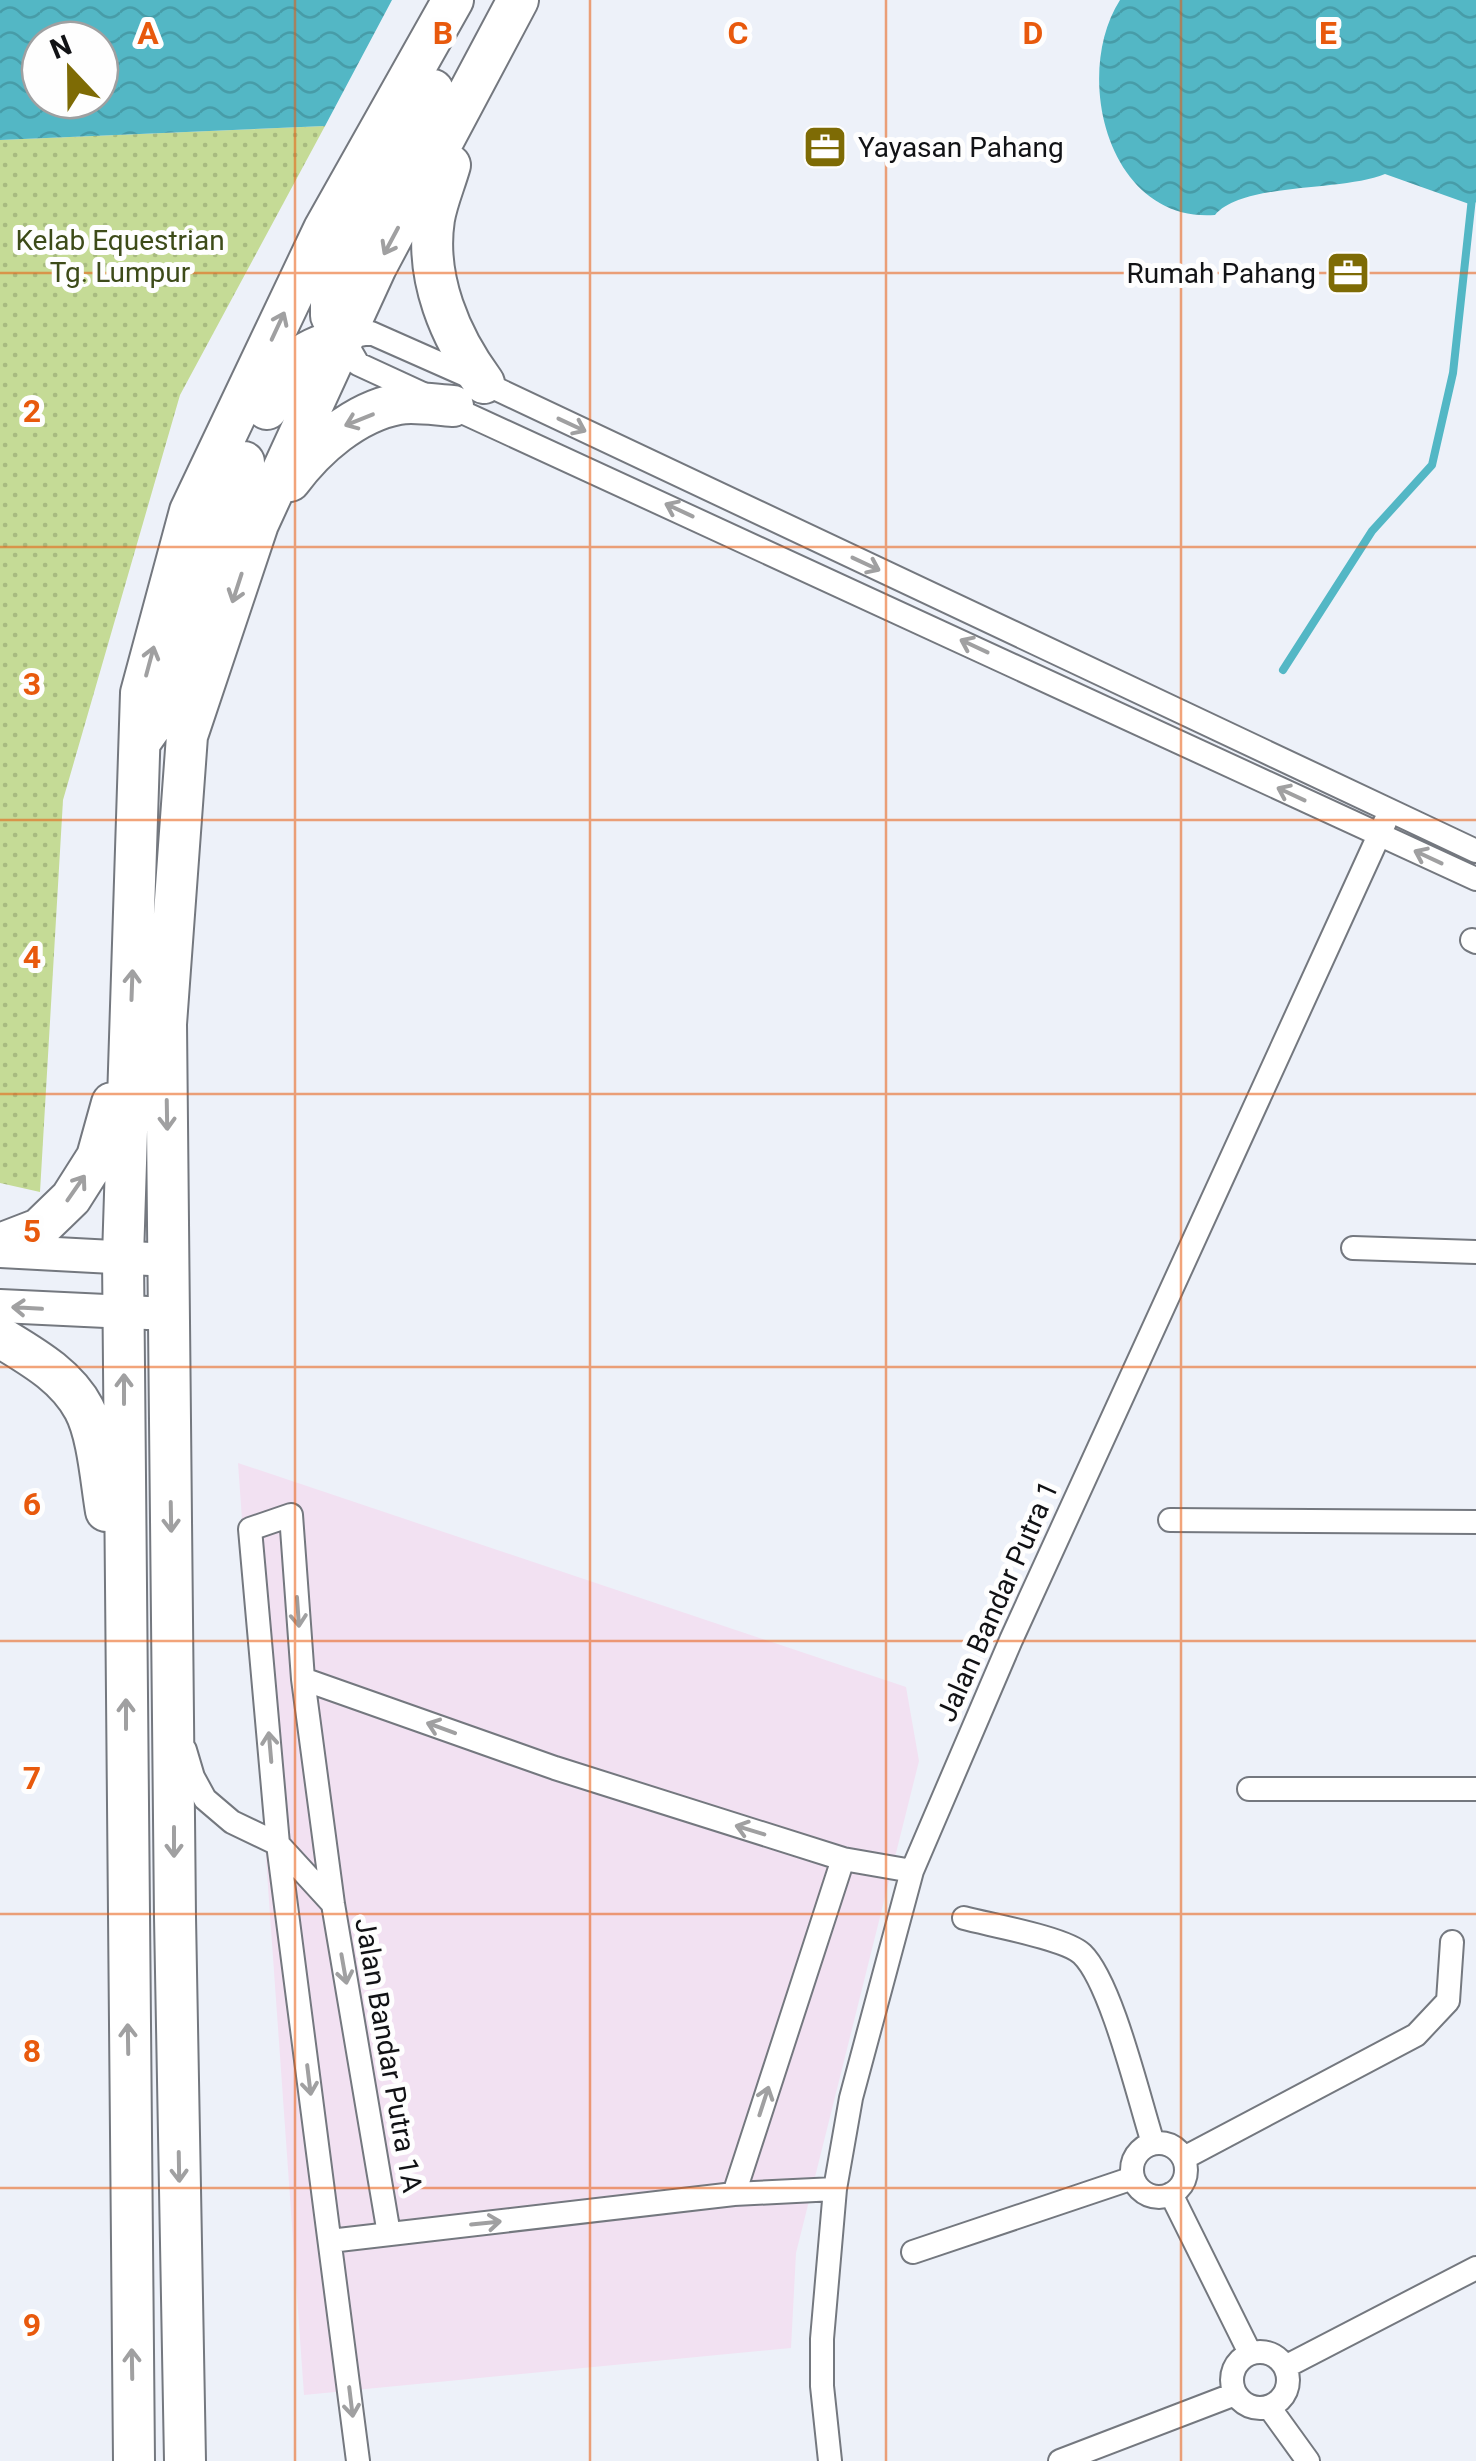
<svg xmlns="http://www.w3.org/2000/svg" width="1476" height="2461" font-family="Roboto,sans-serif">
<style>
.commercial{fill:#f2e1f2}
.grass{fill:url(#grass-dots)}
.water{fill:url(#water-waves);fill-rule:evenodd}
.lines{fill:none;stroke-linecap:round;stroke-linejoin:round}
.stream{stroke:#53b7c5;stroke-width:8}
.minor-casing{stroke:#74787f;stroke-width:26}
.secondary-casing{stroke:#74787f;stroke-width:36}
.trunk-casing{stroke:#74787f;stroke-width:44}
.minor{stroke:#fff;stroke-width:22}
.secondary{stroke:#fff;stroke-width:32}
.trunk{stroke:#fff;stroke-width:40}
.oneway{stroke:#a0a0a1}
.grid{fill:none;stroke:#e8590c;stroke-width:2.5;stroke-opacity:0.55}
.labels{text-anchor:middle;stroke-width:10;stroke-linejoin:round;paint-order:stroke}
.poi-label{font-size:28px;fill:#111215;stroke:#fefefe;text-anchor:start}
.park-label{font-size:28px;fill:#3d4b19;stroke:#fefefe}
.street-label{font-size:28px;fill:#111215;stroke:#fefefe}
.grid-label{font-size:32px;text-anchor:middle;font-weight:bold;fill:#e8590c;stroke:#fefefe;stroke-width:10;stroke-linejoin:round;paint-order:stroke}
</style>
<defs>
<pattern id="grass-dots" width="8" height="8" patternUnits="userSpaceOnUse" patternTransform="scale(2.5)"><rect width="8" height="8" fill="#c5db96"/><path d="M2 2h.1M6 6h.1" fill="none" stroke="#a8bb80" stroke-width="1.8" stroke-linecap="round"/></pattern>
<pattern id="water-waves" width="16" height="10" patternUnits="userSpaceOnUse" patternTransform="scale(2.5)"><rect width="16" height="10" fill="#53b7c5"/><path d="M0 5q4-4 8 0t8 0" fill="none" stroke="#479ca8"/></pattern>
</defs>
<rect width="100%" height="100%" fill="#edf1f9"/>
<path class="commercial" d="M238 1463 906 1687 919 1761 796 2253 791 2348 304 2395Z"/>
<path class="grass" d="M325 126 180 395 63 800 40 1192 0 1183V140Z"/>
<path class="water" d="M0 0H392L325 126 0 140ZM100 40V100H40V40Z
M1120 0H1476V202L1472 205 1385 174C1341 192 1243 182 1215 215 1108 223 1072 75 1120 0Z"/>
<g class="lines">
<path class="stream" d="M1283 670 1372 531 1432 465 1453 373 1472 198"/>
<defs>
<path id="minor" d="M1476 851 484 383 371 333 343 338 358 364 1476 879
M1472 940 1476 942
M1353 1248 1476 1252
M1170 1520 1476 1522
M303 1679 555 1768 843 1859 912 1871
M185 1750 193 1777 205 1799 232 1822 278 1844 333 1904
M1249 1789H1476
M964 1918C990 1925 1065 1938 1082 1954 1112 1983 1139 2100 1153 2143
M1132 2170a27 27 0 1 1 54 0a27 27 0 1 1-54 0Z
M1184 2158 1416 2035 1448 2001 1452 1942
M734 2194 843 1859
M1171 2194 1250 2353
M330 2241 734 2194 835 2189
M913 2252 1133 2178
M1232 2380a28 28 0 1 1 56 0a28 28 0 1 1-56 0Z
M1285 2367 1476 2268
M1269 2407 1308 2461
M358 2461 278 1844 250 1529 291 1515 303 1679 333 1904 389 2234
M830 2461 822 2386V2339L835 2189 851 2098 912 1871 1011 1640 1385 822
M1060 2461 1235 2394"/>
<path id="secondary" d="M0 1251 169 1260
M0 1306 169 1314"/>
<path id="trunk" d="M450 165C445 183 437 201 434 219 425 278 450 337 484 383
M343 338 331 316V285L433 90
M267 409C288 363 294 353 343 338
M290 481C315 447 355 412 398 404 414 401 436 405 453 406
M140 742 169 701 217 521 244 462
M0 1244 39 1229 71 1198 97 1157 112 1103
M0 1337C31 1356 66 1375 84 1409 98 1435 101 1482 106 1511
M134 2461 123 1257 141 693 190 511 324 229 453 0
M185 2461 175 1917 166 1024 187 736 258 524 376 267 518 0"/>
</defs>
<use href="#minor" class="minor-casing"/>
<use href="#secondary" class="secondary-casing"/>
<use href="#trunk" class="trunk-casing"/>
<use href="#minor" class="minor"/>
<use href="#secondary" class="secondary"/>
<use href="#trunk" class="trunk"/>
</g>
<defs><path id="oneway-shaft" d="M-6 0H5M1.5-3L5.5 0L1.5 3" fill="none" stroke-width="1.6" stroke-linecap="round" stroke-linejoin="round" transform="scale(2.5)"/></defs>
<g class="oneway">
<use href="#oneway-shaft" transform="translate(391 241) rotate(118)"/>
<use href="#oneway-shaft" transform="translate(278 326) rotate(-65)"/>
<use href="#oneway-shaft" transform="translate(359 420) rotate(158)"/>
<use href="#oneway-shaft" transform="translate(572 425) rotate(25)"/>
<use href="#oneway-shaft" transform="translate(679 510) rotate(-155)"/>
<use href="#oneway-shaft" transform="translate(866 564) rotate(25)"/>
<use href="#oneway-shaft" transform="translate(237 588) rotate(108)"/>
<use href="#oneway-shaft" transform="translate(974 646) rotate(-155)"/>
<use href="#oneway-shaft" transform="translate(150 661) rotate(-75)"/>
<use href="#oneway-shaft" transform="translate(1291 794) rotate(-155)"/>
<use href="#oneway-shaft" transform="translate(1428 857) rotate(-155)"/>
<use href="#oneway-shaft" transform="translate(132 985) rotate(-88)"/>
<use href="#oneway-shaft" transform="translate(167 1115) rotate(89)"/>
<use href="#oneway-shaft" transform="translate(76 1188) rotate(-55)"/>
<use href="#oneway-shaft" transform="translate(27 1308) rotate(-177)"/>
<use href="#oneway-shaft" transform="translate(124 1389) rotate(-90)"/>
<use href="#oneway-shaft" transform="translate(171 1517) rotate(89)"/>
<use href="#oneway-shaft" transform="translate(298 1612) rotate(86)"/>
<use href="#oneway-shaft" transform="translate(126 1714) rotate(-90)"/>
<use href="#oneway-shaft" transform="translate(441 1728) rotate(-160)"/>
<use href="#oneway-shaft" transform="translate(270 1747) rotate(-95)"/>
<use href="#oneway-shaft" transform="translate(750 1830) rotate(-163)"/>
<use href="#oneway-shaft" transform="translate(174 1842) rotate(90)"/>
<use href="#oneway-shaft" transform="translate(344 1969) rotate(80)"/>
<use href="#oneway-shaft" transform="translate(128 2039) rotate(-91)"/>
<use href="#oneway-shaft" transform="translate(309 2080) rotate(83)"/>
<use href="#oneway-shaft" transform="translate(764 2101) rotate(-72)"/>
<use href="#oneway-shaft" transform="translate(179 2167) rotate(89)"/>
<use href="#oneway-shaft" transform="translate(486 2223) rotate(-6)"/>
<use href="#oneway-shaft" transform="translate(132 2364) rotate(-91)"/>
<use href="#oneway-shaft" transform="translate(351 2402) rotate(83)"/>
</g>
<path class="grid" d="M295 0V2461M590 0V2461M886 0V2461M1181 0V2461M0 273H1476M0 547H1476M0 820H1476M0 1094H1476M0 1367H1476M0 1641H1476M0 1914H1476M0 2188H1476"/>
<defs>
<symbol id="office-square" viewBox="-11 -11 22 22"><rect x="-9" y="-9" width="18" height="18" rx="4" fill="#7e6b05" stroke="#fefefe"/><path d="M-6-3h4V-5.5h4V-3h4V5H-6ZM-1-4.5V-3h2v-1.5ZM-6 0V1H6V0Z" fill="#fff"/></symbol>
</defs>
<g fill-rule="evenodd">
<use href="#office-square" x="800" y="122" width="50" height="50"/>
<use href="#office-square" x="1323" y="248" width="50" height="50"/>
</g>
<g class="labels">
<g class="poi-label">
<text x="858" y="157">Yayasan Pahang</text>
<text x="1316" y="283" text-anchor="end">Rumah Pahang</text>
</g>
<g class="park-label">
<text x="120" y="250">Kelab Equestrian<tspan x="120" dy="32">Tg. Lumpur</tspan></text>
</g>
<g class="street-label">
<text transform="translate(997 1601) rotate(-66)" y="10">Jalan Bandar Putra 1</text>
<text transform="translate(389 2055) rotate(80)" y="10">Jalan Bandar Putra 1A</text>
</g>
</g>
<g class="grid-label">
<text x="148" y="44">A</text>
<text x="443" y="44">B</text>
<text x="738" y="44">C</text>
<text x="1033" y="44">D</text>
<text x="1328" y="44">E</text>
<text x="32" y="422">2</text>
<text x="32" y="695">3</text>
<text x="32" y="968">4</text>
<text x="32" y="1242">5</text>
<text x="32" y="1515">6</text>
<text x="32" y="1789">7</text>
<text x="32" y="2062">8</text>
<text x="32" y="2336">9</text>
</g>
<g transform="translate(70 70) rotate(338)"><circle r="48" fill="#fefefe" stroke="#9fa0a1" stroke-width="2.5"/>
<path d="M0-8L18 38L0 25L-18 38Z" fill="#7e6b05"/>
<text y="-15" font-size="28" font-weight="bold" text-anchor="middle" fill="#111215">N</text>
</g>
</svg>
